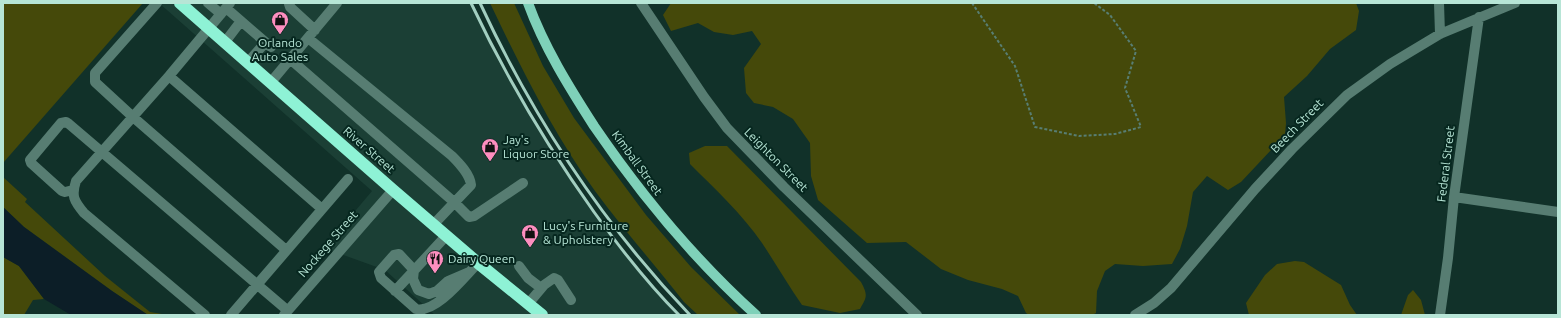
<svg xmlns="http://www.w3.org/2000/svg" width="1561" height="318" font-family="Ubuntu,sans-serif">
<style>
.built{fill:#1b3f35}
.green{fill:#45490a}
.water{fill:#0c1e27}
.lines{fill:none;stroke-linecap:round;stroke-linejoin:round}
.path{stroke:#587e73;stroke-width:2;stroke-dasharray:3 2;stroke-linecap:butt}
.minor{stroke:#577d72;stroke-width:10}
.major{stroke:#7fd1b9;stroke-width:10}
.highway{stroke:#8ef2d5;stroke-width:12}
.rail{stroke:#a2cec0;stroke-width:3}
.labels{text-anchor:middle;stroke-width:4;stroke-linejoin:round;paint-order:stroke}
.poi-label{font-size:12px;fill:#b7e5d6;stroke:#06271f;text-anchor:start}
.street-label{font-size:12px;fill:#b7e5d6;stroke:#06271f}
</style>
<rect width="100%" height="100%" fill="#113129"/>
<path class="built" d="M159 3H471L519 96 574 184 622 249 679 315H435L385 270 324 248 372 191Z"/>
<path class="green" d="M3 3H143L3 163Z
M490 3H514L543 66 574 118 646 215 691 267 740 315H698L684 302C655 265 623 229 595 191 553 133 521 68 490 3Z
M671 3H1356L1359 11 1356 30 1330 49 1307 76 1284 97 1286 123 1285 135 1241 182 1228 190 1207 176 1193 192 1187 226 1180 249 1172 264 1143 266 1115 264 1105 271 1097 291 1096 313 1092 315H1029L1026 313 1018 296 1002 289 968 280 941 269 906 242 867 243 818 200 811 176 810 143 793 119 773 107 754 103 746 93 744 68 761 44 752 31 733 35 714 32 698 23 671 31 663 15Z
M705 146H727L861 282C868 295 867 297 860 309L840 313 802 305C788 285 776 264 762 243 742 214 715 189 690 164L689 153Z
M3 177 27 199 25 202 105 276 150 312 168 315H148L112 291 24 227 3 207Z
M3 257 19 266 44 299 33 300 24 315H3Z
M1295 261 1304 262 1341 285 1350 305 1357 315H1249L1246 303 1265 275 1277 264Z
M1413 290 1421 300 1425 315H1401L1408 295Z"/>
<path class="water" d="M3 207 24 227 112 291 148 315H71L44 299 19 266 3 257Z"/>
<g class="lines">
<path class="path" d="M972 3 1015 66 1035 127 1079 136 1115 134 1141 127 1125 88 1136 51 1110 15 1094 3"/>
<path class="minor" d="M157 3 95 73V82L133 117 286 250
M208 3 221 14
M290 3 289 4 290 7 315 30
M641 3 704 97 727 128 784 187 917 315
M1439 3 1440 34
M226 8 271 47
M308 38 452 156C459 163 470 174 471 185L433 225
M225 42 241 21
M290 59 454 202 469 217 474 216 523 183
M248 62 265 43
M169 76 322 209
M271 82 337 3
M73 190 65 192 62 191 31 163 30 160 61 123 66 122 69 124 287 310
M1454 197 1558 212
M519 266 528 278 541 288
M469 272 448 281 437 291 429 294 418 290 413 279 414 270 399 254 394 255 379 272 381 278 416 309C436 314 465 276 478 263
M395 291 446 236
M528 304 544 285 554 278 558 280 571 300
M205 315 84 213C74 201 71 196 76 181L169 76 230 3
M231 315 348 179
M284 315 393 190
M1135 315 1154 303 1171 288 1255 189 1292 149 1347 95 1390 64 1440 34 1515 3
M1440 315 1448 258 1454 197 1479 17"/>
<path class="major" d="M528 3C544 47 569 87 594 126 641 195 694 259 756 315"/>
<path class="highway" d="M180 3 393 190 478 263 542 315"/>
<path class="rail" d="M471 3C506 77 547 146 594 212 620 248 648 284 679 315
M480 3C533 117 603 224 690 315"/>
</g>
<defs>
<symbol id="shop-pin" viewBox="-11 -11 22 30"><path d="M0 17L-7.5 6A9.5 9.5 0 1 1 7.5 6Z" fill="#fd8ebf" stroke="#06271f"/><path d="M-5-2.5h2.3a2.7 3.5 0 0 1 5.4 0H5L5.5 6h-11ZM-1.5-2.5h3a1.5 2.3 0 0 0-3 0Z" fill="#111"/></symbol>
<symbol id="restaurant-pin" viewBox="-11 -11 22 30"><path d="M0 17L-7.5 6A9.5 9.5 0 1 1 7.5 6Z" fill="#fd8ebf" stroke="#06271f"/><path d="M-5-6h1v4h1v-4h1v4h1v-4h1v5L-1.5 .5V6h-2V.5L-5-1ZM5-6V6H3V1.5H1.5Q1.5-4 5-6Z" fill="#111"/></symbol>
</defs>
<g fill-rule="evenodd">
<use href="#shop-pin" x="270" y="10" width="20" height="27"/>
<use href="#shop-pin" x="480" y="137" width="20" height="27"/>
<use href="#shop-pin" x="520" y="223" width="20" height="27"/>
<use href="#restaurant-pin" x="425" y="249" width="20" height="27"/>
</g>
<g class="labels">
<g class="poi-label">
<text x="280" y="47" text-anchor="middle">Orlando<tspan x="280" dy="14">Auto Sales</tspan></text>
<text x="503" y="144">Jay's<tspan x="503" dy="14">Liquor Store</tspan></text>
<text x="543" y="230">Lucy's Furniture<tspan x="543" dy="14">&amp; Upholstery</tspan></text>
<text x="448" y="263">Dairy Queen</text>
</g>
<g class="street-label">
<text transform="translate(1297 126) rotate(-46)" y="4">Beech Street</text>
<text transform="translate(369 150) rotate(41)" y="4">River Street</text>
<text transform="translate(776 160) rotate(45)" y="4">Leighton Street</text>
<text transform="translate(637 163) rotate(54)" y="4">Kimball Street</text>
<text transform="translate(1446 164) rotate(-83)" y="4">Federal Street</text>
<text transform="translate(328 244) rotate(-49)" y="4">Nockege Street</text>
</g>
</g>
<rect width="1561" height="318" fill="none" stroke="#b7e5d6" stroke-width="8"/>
</svg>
